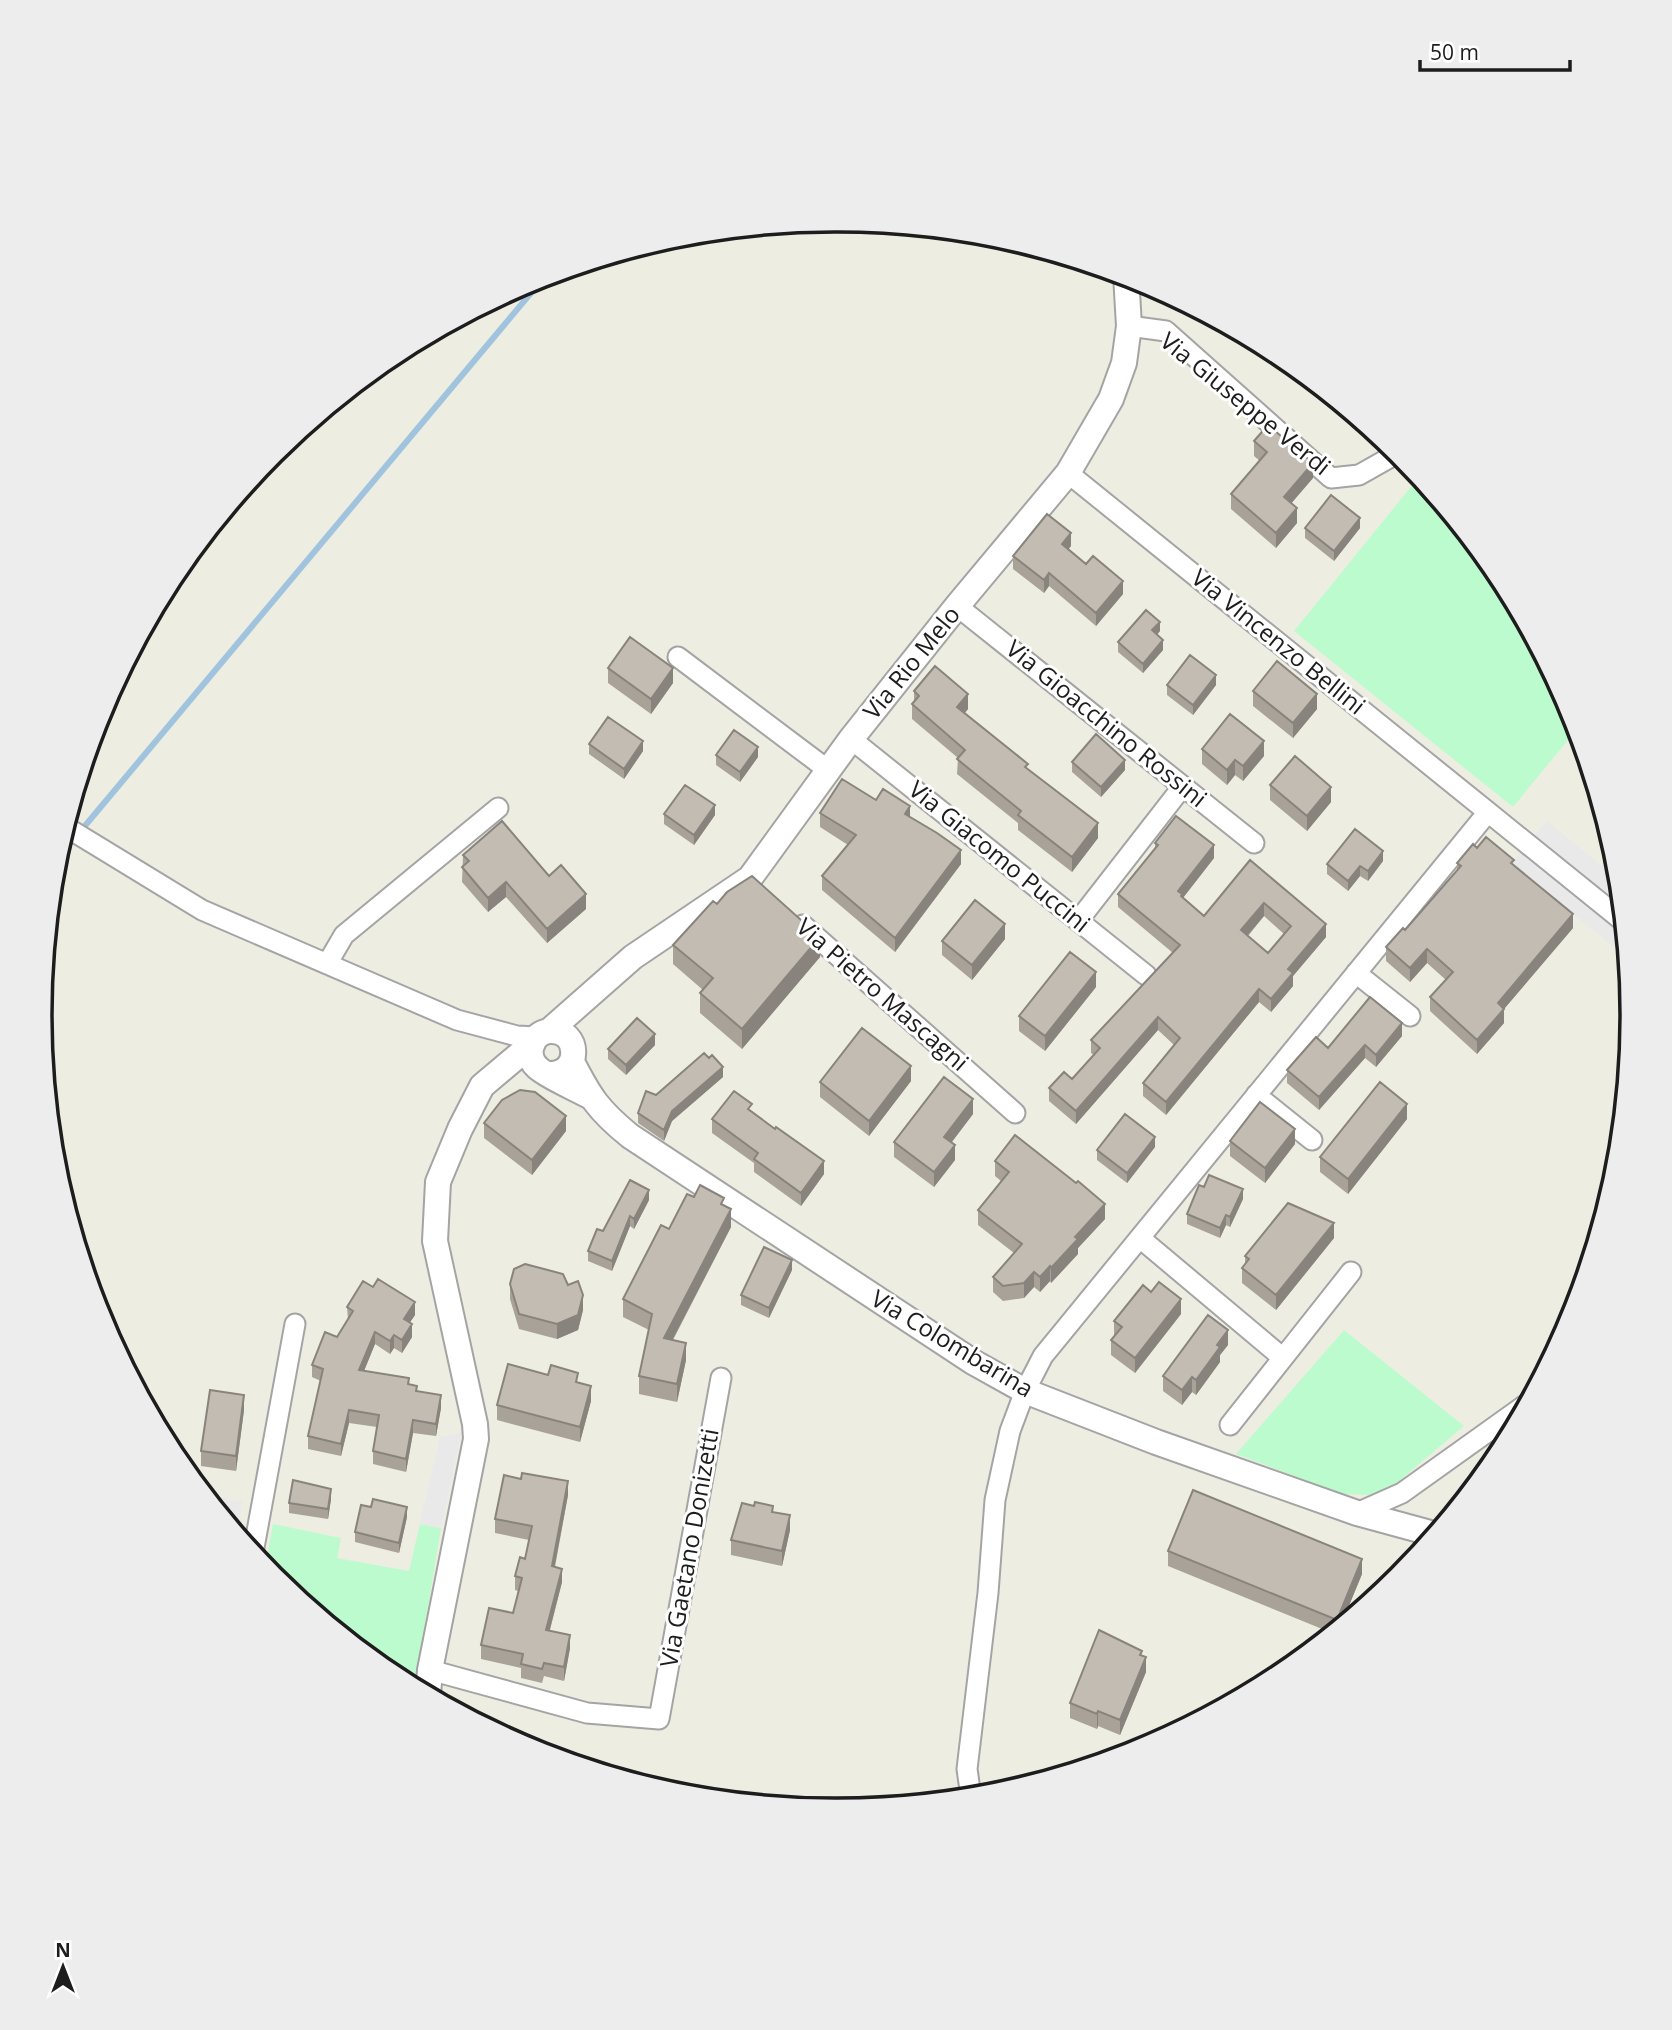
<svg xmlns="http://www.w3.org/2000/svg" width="1672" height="2030" font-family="'Open Sans',sans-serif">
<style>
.park{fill:#bcfbce}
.parking{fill:#e9e9e9}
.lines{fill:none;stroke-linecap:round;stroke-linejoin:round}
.stream{stroke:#a0c3de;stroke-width:6}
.minor-casing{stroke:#a4a4a4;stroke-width:23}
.tertiary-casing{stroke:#a4a4a4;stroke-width:28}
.minor{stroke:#fff;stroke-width:19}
.tertiary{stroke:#fff;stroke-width:24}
.wall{fill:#a8a299;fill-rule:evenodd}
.shaded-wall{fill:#88847d}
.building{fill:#c3bcb2;stroke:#88847d;stroke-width:2;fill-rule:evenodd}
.labels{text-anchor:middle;stroke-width:6;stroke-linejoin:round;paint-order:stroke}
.street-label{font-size:24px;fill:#1d1d1d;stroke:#fff}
.rim{fill:none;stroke:#1d1d1d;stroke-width:3.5}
</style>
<rect width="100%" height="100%" fill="#eeede2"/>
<path class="park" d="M1419 477 1498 573 1571 711 1577 729 1513 807 1294 631Z
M1344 1330 1464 1426 1392 1487 1370 1495 1342 1494 1236 1454Z
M273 1524 341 1538 337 1558 409 1571 420 1524 441 1528 425 1625 418 1690 394 1676 273 1577 265 1567Z"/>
<path class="parking" d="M1547 821 1618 879 1626 957 1511 864Z
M461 1433 441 1528 420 1524 440 1437Z
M206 1495 242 1502 237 1533Z"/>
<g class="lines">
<path class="stream" d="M84 827 546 275
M54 872 63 858"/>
<defs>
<path id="minor" d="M1129 326 1166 331 1331 478 1359 475 1398 453
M957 606 1254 843
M678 657 828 770
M851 739 1146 975
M1488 812 1623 921
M66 827 202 910 457 1020 517 1036 537 1037
M1078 921 1183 786
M803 925 1015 1113
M327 964 344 935 498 808
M1356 973 1410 1016
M1256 1095 1312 1140
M1140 1238 1283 1358
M1230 1425 1351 1272
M1357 1513 1402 1493 1525 1405
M253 1553 295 1324
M430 1670 587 1713 659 1719 721 1378
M971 1797 967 1769 988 1593 995 1500 1010 1431 1025 1391 1043 1356 1488 812 1068 473"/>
<path id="tertiary" d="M549 1031 633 957 750 878 851 739 957 606 1068 473 1111 399 1124 363 1129 326 1126 275
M572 1062C590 1097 598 1110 630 1136L973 1362 1025 1391 1156 1442 1357 1513 1434 1534
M549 1074C582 1074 580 1030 551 1031 544 1031 537 1035 533 1042 529 1050 530 1061 537 1067 543 1074 578 1090 589 1096
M428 1695 430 1670 476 1439 475 1424 435 1241 438 1182 460 1129 482 1086 533 1043"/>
</defs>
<use href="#minor" class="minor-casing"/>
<use href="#tertiary" class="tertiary-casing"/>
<use href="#minor" class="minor"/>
<use href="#tertiary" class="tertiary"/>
</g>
<path class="wall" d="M1323 390 1349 411 1335 410V404L1323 403Z
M1254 441 1313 478 1291 503 1297 523 1276 548 1231 509V494L1260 461 1254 456Z
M1305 528H1360L1334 561 1305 538Z
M1071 546 1068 549 1123 594 1096 626 1049 586 1044 593 1013 569V556Z
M1160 631 1157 635 1163 650 1143 673 1118 652V642Z
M608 668 673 683 651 714 608 683Z
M1167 685H1216L1193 715 1167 695Z
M914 691 968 709 965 713 1028 769 1098 838 1072 872 1018 830V823L957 774 958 758 912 719V704L914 702Z
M1253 691 1317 709 1293 738 1253 706Z
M589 744 643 751 624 779 589 754Z
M1202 749 1264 756 1243 781 1235 775 1227 785 1202 764Z
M716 755 758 757 740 782 716 765Z
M1072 762 1125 770 1101 797 1072 772Z
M1270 785 1331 802 1307 831 1270 800Z
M876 800 910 817 961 864 895 952 822 890V876L848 845 820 827V813Z
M664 814 715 815 694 845 664 824Z
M1155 843 1214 858 1183 898 1204 916 1250 860 1326 937 1293 976V986L1271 1012 1259 1002 1166 1115 1143 1096V1083L1174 1045 1158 1030 1076 1124 1049 1101V1088L1072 1079 1094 1055 1091 1053V1040L1173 953 1118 907V894L1155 848ZM1264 916 1284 934 1268 953 1248 936Z
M1477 848 1514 865 1573 928 1504 1009V1023L1477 1054 1430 1011V997L1446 980 1427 963 1410 982 1386 961V947L1405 930 1457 870V863Z
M463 855 549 876 586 909 547 943 506 897 488 912 462 882Z
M1383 861 1368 881 1360 876 1348 891 1327 874V864Z
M717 904 820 957 742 1049 700 1013V993L703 990 673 964V945Z
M1005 939 972 980 942 955V941Z
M1096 987 1045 1051 1019 1031V1016Z
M1402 1036 1376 1067 1365 1058 1319 1110 1287 1083V1070L1328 1048Z
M655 1045 626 1075 608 1059V1049Z
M723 1077 672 1121 664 1141 638 1123V1113L656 1095Z
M911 1081 869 1136 820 1097V1082Z
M752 1111 824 1174 801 1206 754 1172V1163L712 1133V1119Z
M973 1114 952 1142 955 1160 934 1187 894 1157V1142Z
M1407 1119 1348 1194 1320 1172V1157Z
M484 1123 566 1131 532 1175 484 1138Z
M1230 1141 1295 1144 1265 1183 1230 1156Z
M1155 1147 1127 1183 1097 1160V1150Z
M995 1161 1105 1219 1078 1248V1254L1051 1283 1050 1281 1040 1292 1034 1287 1024 1298 1003 1301 993 1292V1277L1014 1253 978 1225V1210L1001 1181 995 1176Z
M694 1197 724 1205 731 1227 673 1340 686 1360 677 1402 639 1394V1376L649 1330 623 1317V1299L669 1229Z
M1243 1199 1230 1227 1226 1225 1220 1238 1187 1224V1214Z
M649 1200 634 1229 630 1226 612 1271 588 1261V1251L603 1231Z
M1334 1238 1276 1310 1242 1283V1268L1245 1264V1256Z
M792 1270 769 1318 741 1305V1295Z
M510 1284 568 1285 583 1310 578 1330 557 1339 519 1329 510 1299Z
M1151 1292 1181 1314 1135 1373 1111 1355V1340L1114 1336V1321Z
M347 1307 415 1315 410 1322 412 1337 402 1353 394 1348 390 1354 375 1344 364 1371 409 1384 441 1408 436 1436 413 1433 406 1472 373 1464V1451L377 1427 349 1423 341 1456 308 1449V1436L321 1381 312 1377V1365L337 1337 348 1320Z
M1228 1345 1220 1355V1362L1196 1395 1192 1392 1182 1405 1163 1391V1376Z
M578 1383 591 1401 580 1442 497 1420V1405Z
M244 1410 236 1471 201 1466V1451Z
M568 1495 555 1567 562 1582 550 1630 570 1648 564 1681 544 1676 542 1683 521 1678V1668L481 1659V1645L513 1613 518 1591 515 1590V1576L525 1559 529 1540 495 1533V1519Z
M331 1499 328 1519 289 1513V1503Z
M773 1512 790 1530 782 1566 731 1555V1540Z
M407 1517 399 1553 355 1542V1532Z
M1168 1551 1362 1574 1341 1625 1332 1633 1168 1566Z
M1142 1655 1146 1672 1120 1735 1098 1726 1097 1729 1070 1718V1703Z"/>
<path class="shaded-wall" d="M1313 463V478L1284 512V497Z
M1297 508V523L1276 548V533Z
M1360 518V528L1334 561V551Z
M1071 533V546L1062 557V544Z
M1049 573V586L1044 593V580Z
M1123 581V594L1096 626V613Z
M1160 622V631L1152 640V630Z
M1163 640V650L1143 673V664Z
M673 668V683L651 714V699Z
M1216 675V685L1193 715V705Z
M968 694V709L957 721V707Z
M1317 694V709L1293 738V723Z
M643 741V751L624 779V769Z
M1264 741V756L1243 781V766Z
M758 747V757L740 782V772Z
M1125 760V770L1101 797V787Z
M1235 760V775L1227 785V770Z
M1331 787V802L1307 831V816Z
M715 805V815L694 845V835Z
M910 806V820L905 814Z
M1098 823V838L1072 872V857Z
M1214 845V858L1182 899 1178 891Z
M961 850V864L895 952V938Z
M1383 851V861L1368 881V871Z
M1360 866V876L1348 891V881Z
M506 882V897L488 912V898Z
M586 894V909L547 943V929Z
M1264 903V916L1241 943V930Z
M1573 914V928L1504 1009V1023L1477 1054V1040L1498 1003Z
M1005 924V939L972 980V965Z
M1326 924V937L1293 976V986L1271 1012V999L1288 969Z
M820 937V957L742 1049V1029Z
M1427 949V963L1410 982V968Z
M1096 972V987L1045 1051V1036Z
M1259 989V1002L1166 1115V1102Z
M1158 1017V1030L1076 1124V1111Z
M1402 1023V1036L1376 1067V1055Z
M655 1034V1045L626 1075V1065Z
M1365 1045V1058L1319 1110V1097Z
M911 1066V1081L869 1136V1121Z
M723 1067V1077L672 1121 664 1141V1130L672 1111Z
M973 1099V1114L944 1152V1137Z
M1407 1104V1119L1348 1194V1179Z
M566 1116V1131L532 1175V1160Z
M1295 1129V1144L1265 1183V1168Z
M1155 1137V1147L1127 1183V1173Z
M955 1145V1160L934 1187V1172Z
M824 1161V1174L801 1206V1193Z
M1243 1189V1199L1230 1227V1217Z
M649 1190V1200L634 1229V1219Z
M1105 1204V1219L1078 1248V1254L1051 1283V1268L1075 1237Z
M731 1209V1227L664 1356V1338Z
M1226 1215V1225L1220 1238V1228Z
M630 1216V1226L612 1271V1261Z
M1334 1223V1238L1276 1310V1295Z
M792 1260V1270L769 1318V1308Z
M1050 1266V1281L1040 1292V1277Z
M1034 1272V1287L1024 1298V1283Z
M583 1295V1310L578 1330 557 1339V1324Z
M1181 1299V1314L1135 1373V1358Z
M415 1302V1315L404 1331V1319Z
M412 1324V1337L402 1353V1340Z
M1228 1330V1345L1220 1355V1362L1196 1395V1380L1217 1345Z
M375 1332V1344L359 1383V1370Z
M394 1335V1348L390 1354V1341Z
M686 1343V1360L677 1402V1384Z
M1192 1377V1392L1182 1405V1390Z
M591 1386V1401L580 1442V1427Z
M244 1395V1410L236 1471V1456Z
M441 1395V1408L436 1436V1424Z
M349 1410V1423L341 1456V1444Z
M413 1420V1433L406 1472V1459Z
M568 1481V1495L552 1580V1566Z
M331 1489V1499L328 1519V1509Z
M407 1507V1517L399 1553V1543Z
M790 1515V1530L782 1566V1551Z
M1362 1559V1574L1341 1625 1337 1628V1620Z
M562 1569V1582L546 1644V1630Z
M570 1635V1648L564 1681V1667Z
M1146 1657V1672L1120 1735V1720Z
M1098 1711V1726L1097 1729V1714Z"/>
<path class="building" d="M1268 425 1313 463 1284 497 1297 508 1276 533 1231 494 1267 452 1254 441Z
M1331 495 1360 518 1334 551 1305 528Z
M1047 514 1071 533 1062 544 1086 564 1093 556 1123 581 1096 613 1049 573 1044 580 1013 556Z
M1146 610 1160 622 1152 630 1163 640 1143 664 1118 642Z
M630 637 673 668 651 699 608 668Z
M1190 655 1216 675 1193 705 1167 685Z
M1277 661 1317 694 1293 723 1253 691Z
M935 666 968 694 957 707 1028 764 1025 767 1098 823 1072 857 1018 815 1021 811 957 759 965 750 912 704 919 696 914 691Z
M1230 714 1264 741 1243 766 1235 760 1227 770 1202 749Z
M608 717 643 741 624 769 589 744Z
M734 730 758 747 740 772 716 755Z
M1096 734 1125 760 1101 787 1072 762Z
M1295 756 1331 787 1307 816 1270 785Z
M842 779 876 800 883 789 910 806 905 814 937 833 961 850 895 938 822 876 856 835 820 813Z
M685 785 715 805 694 835 664 814Z
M1176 816 1214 845 1178 891 1182 894 1181 896 1204 916 1250 860 1326 924 1288 969 1293 973 1271 999 1259 989 1166 1102 1143 1083 1180 1038 1158 1017 1076 1111 1049 1088 1064 1072 1072 1079 1100 1048 1091 1040 1180 945 1118 894 1158 845 1155 843ZM1264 903 1291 926 1268 953 1241 930Z
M502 821 549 876 561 865 586 894 547 929 506 882 488 898 462 867 469 861 463 855Z
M1355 829 1383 851 1368 871 1360 866 1348 881 1327 864Z
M1486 837 1514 860 1511 863 1573 914 1498 1003 1504 1009 1477 1040 1430 997 1453 972 1427 949 1410 968 1386 947 1403 928 1405 930 1461 866 1457 863 1473 844 1477 848Z
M752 876 820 937 742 1029 700 993 713 978 673 945 713 901 717 904 727 892Z
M975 900 1005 924 972 965 942 941Z
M1070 952 1096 972 1045 1036 1019 1016Z
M1370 997 1402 1023 1376 1055 1365 1045 1319 1097 1287 1070 1316 1037 1328 1048Z
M637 1018 655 1034 626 1065 608 1049Z
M862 1028 911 1066 869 1121 820 1082Z
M704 1053 709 1058 712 1055 723 1067 672 1111 664 1130 638 1113 646 1091 656 1095Z
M944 1077 973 1099 944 1137 955 1145 934 1172 894 1142Z
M1380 1082 1407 1104 1348 1179 1320 1157Z
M520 1090 535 1092 566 1116 532 1160 484 1123 502 1100Z
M734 1091 752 1104 748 1109 775 1129 776 1127 824 1161 801 1193 754 1159 758 1153 712 1119Z
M1260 1102 1295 1129 1265 1168 1230 1141Z
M1125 1114 1155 1137 1127 1173 1097 1150Z
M1015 1135 1076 1183 1078 1181 1105 1204 1075 1237 1078 1239 1051 1268 1050 1266 1040 1277 1034 1272 1024 1283 1003 1286 993 1277 1022 1244 978 1210 1009 1172 995 1161Z
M1209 1175 1243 1189 1230 1217 1226 1215 1220 1228 1187 1214 1199 1185 1204 1187Z
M630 1180 649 1190 634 1219 630 1216 612 1261 588 1251 597 1229 603 1231Z
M700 1185 724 1198 721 1204 731 1209 664 1338 686 1343 677 1384 639 1376 652 1314 623 1299 661 1225 669 1229 687 1194 694 1197Z
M1288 1203 1334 1223 1276 1295 1242 1268 1249 1259 1245 1256Z
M764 1247 792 1260 769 1308 741 1295Z
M525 1264 563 1274 568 1285 578 1281 583 1295 578 1315 557 1324 519 1314 510 1284 514 1269Z
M378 1279 415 1302 404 1319 412 1324 402 1340 394 1335 390 1341 375 1332 359 1370 409 1378 408 1384 417 1386 416 1391 441 1395 436 1424 413 1420 406 1459 373 1451 379 1415 349 1410 341 1444 308 1436 323 1369 312 1365 325 1332 337 1337 353 1311 347 1307 363 1281 373 1287Z
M1159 1282 1181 1299 1135 1358 1111 1340 1122 1327 1114 1321 1143 1285 1151 1292Z
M1208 1315 1228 1330 1217 1345 1220 1347 1196 1380 1192 1377 1182 1390 1163 1376Z
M508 1364 548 1375 551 1365 578 1373 576 1382 591 1386 580 1427 497 1405Z
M210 1390 244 1395 236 1456 201 1451Z
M522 1473 568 1481 552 1566 562 1569 546 1630 570 1635 564 1667 544 1663 542 1669 521 1664 523 1654 481 1645 489 1608 513 1613 522 1578 515 1576 520 1557 525 1559 532 1526 495 1519 504 1475 521 1479Z
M293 1480 331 1489 328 1509 289 1503Z
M1193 1490 1362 1559 1337 1620 1168 1551Z
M373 1499 407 1507 399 1543 355 1532 361 1505 371 1507Z
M755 1502 773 1506 772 1512 790 1515 782 1551 731 1540 742 1503 754 1506Z
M1392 1575 1399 1577 1387 1588Z
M1099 1630 1142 1651 1140 1655 1146 1657 1120 1720 1098 1711 1097 1714 1070 1703Z"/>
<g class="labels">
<g class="street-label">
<text transform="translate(1245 404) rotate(39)" y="8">Via Giuseppe Verdi</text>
<text transform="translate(1278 642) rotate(39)" y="8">Via Vincenzo Bellini</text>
<text transform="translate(912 663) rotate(-51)" y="8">Via Rio Melo</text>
<text transform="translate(1106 724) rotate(39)" y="8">Via Gioacchino Rossini</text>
<text transform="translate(999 857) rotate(39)" y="8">Via Giacomo Puccini</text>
<text transform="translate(882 995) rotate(41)" y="8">Via Pietro Mascagni</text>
<text transform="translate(952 1344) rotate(31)" y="8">Via Colombarina</text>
<text transform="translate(690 1548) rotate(-80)" y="8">Via Gaetano Donizetti</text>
</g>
</g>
<path d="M0 0H1672V2030H0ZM835 232H837A783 783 0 0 1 1620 1015V1015A783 783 0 0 1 837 1798H835A783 783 0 0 1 52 1015V1015A783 783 0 0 1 835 232Z" fill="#ededed" fill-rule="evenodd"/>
<path class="rim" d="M835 232H837A783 783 0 0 1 1620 1015V1015A783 783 0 0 1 837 1798H835A783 783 0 0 1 52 1015V1015A783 783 0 0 1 835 232Z"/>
<g transform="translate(63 1967)" stroke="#ffffff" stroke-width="5" paint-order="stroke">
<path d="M0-5L12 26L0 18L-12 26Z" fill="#1d1d1d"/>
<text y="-10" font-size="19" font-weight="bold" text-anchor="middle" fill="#1d1d1d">N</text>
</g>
<path d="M1420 60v10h150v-10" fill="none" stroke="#1d1d1d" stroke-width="3.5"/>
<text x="1430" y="60" font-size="21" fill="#1d1d1d" stroke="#ffffff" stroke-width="5" paint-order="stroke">50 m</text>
</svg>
